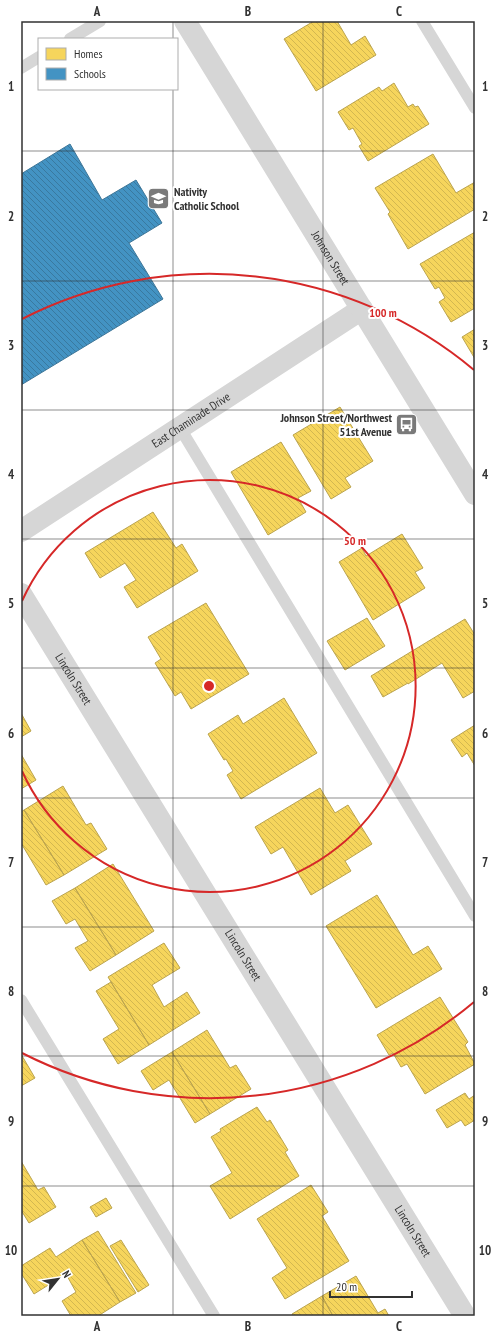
<svg xmlns="http://www.w3.org/2000/svg" width="496" height="1337" font-family="'PT Sans Narrow',sans-serif">
<style>
.homes{fill:url(#homes-back-hatch);stroke:#bba44f}
.schools{fill:url(#schools-back-hatch);stroke:#3e7698}
.lines{fill:none;stroke-linecap:round;stroke-linejoin:round}
.service{stroke:#d6d6d6;stroke-width:12}
.minor{stroke:#d6d6d6;stroke-width:22}
.tertiary{stroke:#d6d6d6;stroke-width:22}
.grid{fill:none;stroke:#323232;stroke-width:1;stroke-opacity:0.55}
.ring{fill:none;stroke:#d62828;stroke-width:2}
.labels{text-anchor:middle;stroke-width:4;stroke-linejoin:round;paint-order:stroke}
.poi-label{font-size:12px;font-weight:bold;fill:#323232;stroke:#fff;text-anchor:start}
.street-label{font-size:12px;fill:#323232;stroke:#fff}
.centre{fill:#d62828;stroke:#fff;stroke-width:2}
.ring-label{font-size:12px;text-anchor:middle;font-weight:bold;fill:#d62828;stroke:#fff;stroke-width:4;stroke-linejoin:round;paint-order:stroke}
.neatline{fill:none;stroke:#323232;stroke-width:1.5}
.grid-label{font-size:13px;text-anchor:middle;font-weight:bold;fill:#323232}
</style>
<defs>
<pattern id="homes-back-hatch" width="6" height="6" patternUnits="userSpaceOnUse"><rect width="6" height="6" fill="#f6d55c"/><path d="M-1 5l2 2M0 0l6 6M5-1l2 2" fill="none" stroke="#d3b750"/></pattern>
<pattern id="schools-back-hatch" width="6" height="6" patternUnits="userSpaceOnUse"><rect width="6" height="6" fill="#4393c3"/><path d="M-1 5l2 2M0 0l6 6M5-1l2 2" fill="none" stroke="#39799f"/></pattern>
</defs>
<rect width="100%" height="100%" fill="#fff"/>
<path class="homes" d="M314 21H337L351 45 365 36 376 55 316 91 284 39Z
M394 83 408 107 413 104 415 107 418 106 429 124 368 161 359 146 362 144 353 128 349 130 338 112 379 87 382 91Z
M433 154 456 193 475 182V209L408 249 388 214 390 212 375 188Z
M475 232V308L451 322 439 302 445 298 439 287 435 289 420 264Z
M475 329V359L462 337Z
M340 407 373 461 345 478 351 487 331 499 293 435Z
M281 442 311 491 298 498 306 512 268 535 231 472Z
M153 512 176 548 182 544 198 571 137 608 124 587 136 580 125 563 100 578 85 553Z
M402 534 423 568 415 572 425 588 373 620 339 562 362 548 366 556Z
M206 603 249 674 191 709 181 692 175 696 155 663 161 659 148 637Z
M367 618 385 646 345 670 327 641Z
M465 619 475 635V691L463 698 442 663 408 684V683L383 697 371 676Z
M284 698 317 753 241 799 227 775 233 771 226 759 224 760 208 734 238 715 243 724Z
M21 713 31 731 21 737Z
M475 725V766L467 753 462 757 451 740Z
M21 754 36 780 21 789Z
M63 786 86 825 91 823 107 849 64 875 24 810Z
M320 788 335 813 348 805 372 844 345 861 351 871 311 895 283 847 271 854 255 827Z
M24 810 64 875 46 885 21 843V812Z
M113 864 154 931 116 955 75 888Z
M75 888 116 955 90 971 75 948 88 941 75 919 66 924 52 901Z
M377 895 413 955 428 946 442 969 376 1008 326 926Z
M164 943 180 968 152 985 164 1007 187 992 200 1013 149 1045 108 977Z
M111 982 149 1045 118 1064 103 1039 119 1029 96 991Z
M440 997 468 1042 465 1045 475 1064 425 1094 407 1064 401 1067 393 1053 389 1055 377 1035Z
M207 1030 230 1068 236 1065 251 1089 210 1114 172 1052Z
M172 1052 210 1114 195 1123 169 1080 153 1090 141 1071Z
M21 1054 35 1078 21 1086Z
M465 1093 469 1099 475 1095V1120L465 1126 461 1120 447 1128 436 1110Z
M257 1107 267 1122 270 1120 288 1150 285 1152 299 1176 230 1219 210 1186 232 1173 211 1137 221 1131 220 1129Z
M21 1161 38 1190 44 1187 56 1207 29 1223 21 1210Z
M311 1185 328 1212 322 1216 349 1261 285 1299 272 1278 287 1268 257 1219Z
M106 1198 112 1208 96 1217 90 1207Z
M98 1231 136 1293 120 1302 82 1240Z
M82 1240 120 1302 98 1316H71L62 1301 76 1292 66 1274 34 1294 21 1273V1266L50 1248 56 1257Z
M121 1240 149 1285 138 1292 110 1246Z
M356 1276 378 1313 385 1309 389 1316H333L322 1296Z
M322 1296 333 1316H293L292 1314Z"/>
<path class="schools" d="M70 144 102 200 136 180 162 223 129 243 163 299 21 385V174Z"/>
<g class="lines">
<path class="service" d="M422 21 475 108
M70 39 100 21
M21 68 39 57
M180 428 475 916
M21 1000 214 1316"/>
<g class="minor">
<path id="s1" d="M21 531 362 309"/>
<path id="s2" d="M21 594 465 1316"/>
</g>
<path class="tertiary" id="s3" d="M185 21 475 494"/>
</g>
<path class="grid" d="M173 21V39M323 21V1316M173 89V1316M21 151H475M21 281H475M21 410H475M21 539H475M21 668H475M21 798H475M21 927H475M21 1056H475M21 1186H475"/>
<g class="ring">
<path d="M22 601A206 206 0 1 1 22 771"/>
<path d="M474 1002A412 412 0 0 1 22 1053M22 319A412 412 0 0 1 474 370"/>
</g>
<defs>
<symbol id="school-square" viewBox="-11 -11 22 22"><rect x="-9" y="-9" width="18" height="18" rx="4" fill="#7a7a7a" stroke="#fff"/><path d="M0-5L7-2L0 1L-7-2ZM-4 1L0 2.5L4 1V4Q0 6-4 4Z" fill="#fff"/></symbol>
<symbol id="bus-square" viewBox="-11 -11 22 22"><rect x="-9" y="-9" width="18" height="18" rx="4" fill="#7a7a7a" stroke="#fff"/><path d="M-5-6H5V4H4V6H2V4H-2V6H-4V4H-5ZM-3.5-4V0h7V-4ZM-3.5 1.2v1.5H-2V1.2ZM2 1.2v1.5H3.5V1.2Z" fill="#fff"/></symbol>
</defs>
<g fill-rule="evenodd">
<use href="#school-square" x="146" y="186" width="25" height="25"/>
<use href="#bus-square" x="394" y="412" width="25" height="25"/>
</g>
<g class="labels">
<g class="poi-label">
<text x="174" y="196">Nativity<tspan x="174" dy="14">Catholic School</tspan></text>
<text x="392" y="422" text-anchor="end">Johnson Street/Northwest<tspan x="392" dy="14">51st Avenue</tspan></text>
</g>
<g class="street-label">
<text dy="4" stroke="none"><textPath href="#s3" startOffset="278">Johnson Street</textPath></text>
<text dy="4" stroke="none"><textPath href="#s1" startOffset="203">East Chaminade Drive</textPath></text>
<text dy="4" stroke="none"><textPath href="#s2" startOffset="100">Lincoln Street</textPath></text>
<text dy="4" stroke="none"><textPath href="#s2" startOffset="424">Lincoln Street</textPath></text>
<text dy="4" stroke="none"><textPath href="#s2" startOffset="748">Lincoln Street</textPath></text>
</g>
</g>
<circle cx="209" cy="686" r="6" class="centre"/>
<g class="ring-label">
<text x="383" y="317">100 m</text>
<text x="355" y="545">50 m</text>
</g>
<rect width="496" height="1337" fill="none" stroke="#ffffff" stroke-width="44"/>
<rect x="38" y="38" width="140" height="52" fill="#ffffff" stroke="#adadad"/>
<rect x="46" y="48" width="20" height="12" fill="#f6d55c" stroke="#adadad"/>
<text x="74" y="58" font-size="12" fill="#323232">Homes</text>
<rect x="46" y="68" width="20" height="12" fill="#4393c3" stroke="#adadad"/>
<text x="74" y="78" font-size="12" fill="#323232">Schools</text>
<g transform="translate(58 1279) rotate(60)" stroke="#ffffff" stroke-width="3" paint-order="stroke">
<path d="M0-3L7 15L0 10L-7 15Z" fill="#323232"/>
<text y="-6" font-size="11" font-weight="bold" text-anchor="middle" fill="#323232">N</text>
</g>
<path d="M330 1291v6h82v-6" fill="none" stroke="#323232" stroke-width="2"/>
<text x="336" y="1291" font-size="12" fill="#323232" stroke="#ffffff" stroke-width="3" paint-order="stroke">20 m</text>
<rect x="22" y="22" width="452" height="1293" class="neatline"/>
<g class="grid-label">
<text x="97" y="16">A</text>
<text x="248" y="16">B</text>
<text x="399" y="16">C</text>
<text x="11" y="91">1</text>
<text x="485" y="91">1</text>
<text x="11" y="221">2</text>
<text x="485" y="221">2</text>
<text x="11" y="350">3</text>
<text x="485" y="350">3</text>
<text x="11" y="479">4</text>
<text x="485" y="479">4</text>
<text x="11" y="608">5</text>
<text x="485" y="608">5</text>
<text x="11" y="738">6</text>
<text x="485" y="738">6</text>
<text x="11" y="867">7</text>
<text x="485" y="867">7</text>
<text x="11" y="996">8</text>
<text x="485" y="996">8</text>
<text x="11" y="1126">9</text>
<text x="485" y="1126">9</text>
<text x="11" y="1255">10</text>
<text x="485" y="1255">10</text>
<text x="97" y="1331">A</text>
<text x="248" y="1331">B</text>
<text x="399" y="1331">C</text>
</g>
</svg>
